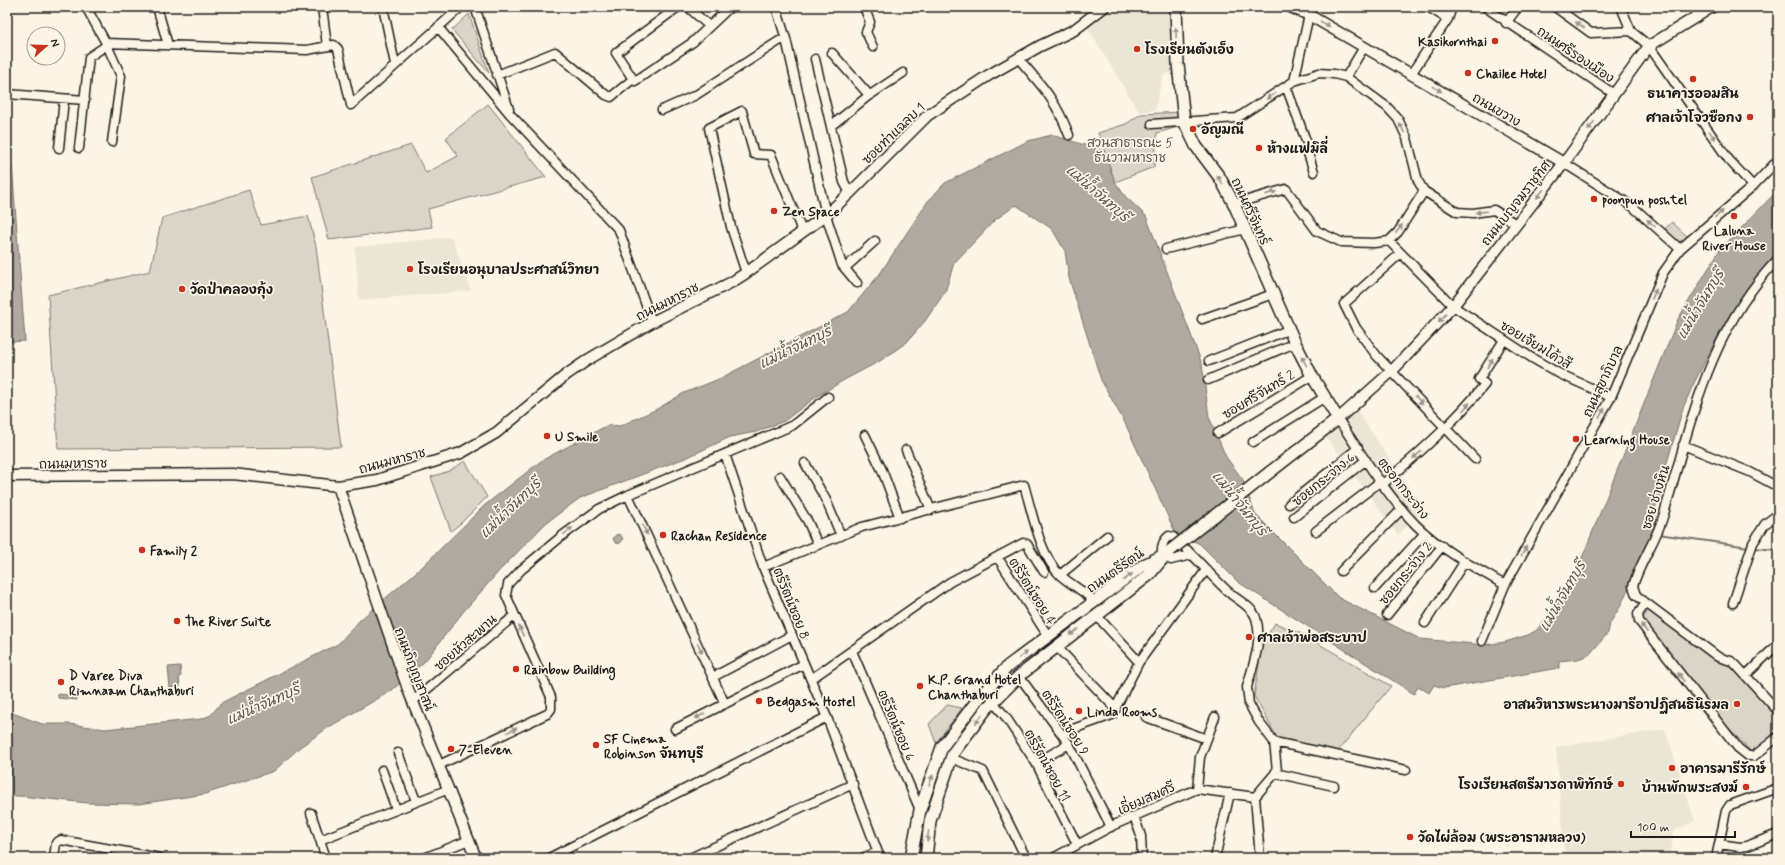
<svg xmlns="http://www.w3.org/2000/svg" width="1785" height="865" font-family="Mynerve,'Playpen Sans Thai',sans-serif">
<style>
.built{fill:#ebe5d6}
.green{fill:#dbd5c8;stroke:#7c7872}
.water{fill:#b0aba1;stroke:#75726c}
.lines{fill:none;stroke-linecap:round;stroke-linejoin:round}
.stream{stroke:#75726c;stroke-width:2}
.minor-casing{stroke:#1c1c1c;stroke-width:11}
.tertiary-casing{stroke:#1c1c1c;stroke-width:13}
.secondary-casing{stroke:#1c1c1c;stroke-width:14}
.minor{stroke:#fcf5e5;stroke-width:8}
.tertiary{stroke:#fcf5e5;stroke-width:10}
.secondary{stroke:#fcf5e5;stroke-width:11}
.secondary-bridge-casing{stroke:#1c1c1c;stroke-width:14;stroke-linecap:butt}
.secondary-bridge{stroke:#fcf5e5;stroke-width:11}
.oneway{fill:#97938b}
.poi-dot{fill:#c8321e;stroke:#fcf5e5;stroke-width:1.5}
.labels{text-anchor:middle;stroke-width:3.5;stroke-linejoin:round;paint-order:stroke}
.poi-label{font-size:13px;font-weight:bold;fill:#1c1c1c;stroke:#fcf5e5;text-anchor:start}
.street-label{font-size:13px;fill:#1c1c1c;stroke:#fcf5e5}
.park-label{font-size:13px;fill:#555450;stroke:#fcf5e5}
.water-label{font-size:14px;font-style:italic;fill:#575551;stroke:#fcf5e5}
</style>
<rect width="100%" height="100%" fill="#fcf5e5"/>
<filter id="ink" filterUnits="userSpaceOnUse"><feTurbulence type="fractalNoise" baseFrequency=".025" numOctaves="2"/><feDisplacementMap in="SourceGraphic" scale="8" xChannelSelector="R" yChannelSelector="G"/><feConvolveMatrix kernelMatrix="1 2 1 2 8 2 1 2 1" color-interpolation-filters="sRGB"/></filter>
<g filter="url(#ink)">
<path class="built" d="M1109 7H1172L1176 71 1163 75 1155 110 1139 112 1087 27Z
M452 237 471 291 359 300 355 247Z
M1356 409 1424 510 1398 535 1324 434Z
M1665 729 1695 821 1674 831 1670 858H1565L1556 747Z"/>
<path class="green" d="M469 14 489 73 452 30Z
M488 104 546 177 428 209 432 227 329 240 312 177 411 145 426 173 458 156 446 138Z
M1183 112 1185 125 1157 133 1154 167 1115 182 1098 133 1126 124 1141 114Z
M249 190 261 225 308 216 316 246 341 447 58 449 48 295 150 271 162 218Z
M1672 222 1688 237 1681 243H1678L1664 230Z
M465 461 487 497 461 523 451 531 431 477 449 471Z
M1650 609 1731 664 1778 715V729L1752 753 1698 695 1641 620Z
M1275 623 1302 634 1391 686 1338 751 1278 739 1254 696 1262 644Z
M947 705 962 708 936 743 929 724Z"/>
<path class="water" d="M1052 135 1104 151 1115 182 1125 196 1146 216 1202 364 1209 417 1226 457 1243 480 1255 514 1339 598 1420 639 1485 645 1505 642 1528 635 1537 630 1560 599 1576 573 1678 319 1719 251 1778 190V252L1739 300 1721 330 1693 385 1683 408 1664 473 1662 489 1653 514 1658 522 1620 607 1610 623 1608 633 1589 655 1578 659 1559 661V668L1444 688 1434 685 1429 693 1418 686 1414 694 1238 582 1200 544 1175 532 1125 423 1101 380 1069 278 1065 251 1052 229 1016 205 995 220 954 263 945 292 925 321 907 342 880 361 844 380 816 397 784 421 756 432 730 437 688 457 580 498 546 523 500 570 463 612 425 661 391 691 329 727 300 747 274 771 205 794 139 804 88 803 20 796H7V711L42 724H69L105 729 201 719 211 715 221 703 338 644 360 620 422 567 485 505 541 461 608 425 620 426 657 409 684 393 719 379 848 312 879 275 928 201 945 183 1028 141Z
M12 164 25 341 10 342 7 301V165Z
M613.5 539a4.5 4.5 0 1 1 9 0a4.5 4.5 0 1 1-9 0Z
M180 666 181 676 179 677 180 687 170 688 168 667Z
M58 694 77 696V700L58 698Z"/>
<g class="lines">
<path class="stream" d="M1658 534 1749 547
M1753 548 1778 550"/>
<defs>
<path id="minor" d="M86 7 106 43 307 50 334 45 338 49 351 105 461 7
M157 7 168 45
M322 7 327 46
M383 7 395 64
M475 7 509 109
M688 7 709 26
M776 7 786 39 826 215 842 265 857 283
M864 7 870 22 866 32 873 47
M1428 7 1448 19
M1485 7 1614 94
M1555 7 1591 33 1631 31
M1621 7 1631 31 1649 46 1729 160 1753 186
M1506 23 1518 7
M438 27 510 114 619 230 652 322
M106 43 121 76 112 142
M832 53 869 95
M1018 58C1042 86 1056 100 1069 135
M815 59 844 182 850 193
M1411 74 1448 19 1452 7
M497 75 555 52 606 95 611 97 633 79 635 81 693 42 730 7
M1346 77 1364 47
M633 79 616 53 678 7
M1294 81 1309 15
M1286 86 1309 149 1307 150 1314 172
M7 94 85 100
M662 110 696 95 779 41 786 39
M1152 124 1237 118 1294 81 1319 73 1334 74 1346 77 1387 107 1398 119 1407 138 1418 181 1424 191 1457 212 1473 213 1494 210 1516 224
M831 126 867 97 903 73
M59 148 64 99
M79 148 89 57 107 45
M1564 163 1632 206 1680 249
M1234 204 1286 189 1317 231 1341 242 1374 243 1389 241 1398 232 1424 191
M1389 241 1453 306 1532 358 1560 374 1611 397
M1166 249 1245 229
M1401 253 1344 304 1356 328 1377 356 1475 459
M1778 259C1708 331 1691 424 1663 517 1656 541 1640 562 1633 586L1636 595 1646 603 1718 657 1731 661 1736 665 1778 711
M845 268 875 241
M746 273 731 227 709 128 742 111 754 154 771 155 802 231
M1202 319 1273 294
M1209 361 1288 330
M1208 380 1295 343
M1338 419C1360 452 1388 497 1416 525 1441 550 1475 568 1505 585
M1218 433 1312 376
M865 435 882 470 900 518
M1253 442 1325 397
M1683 445 1750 472 1778 487
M906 450 931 510
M725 454 763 567
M805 463 826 500 841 536
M780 476 808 522 818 545
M1383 484C1419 453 1456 421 1485 384L1479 379 1504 340
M628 495 725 704
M1289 504 1358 448
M1294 517 1366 460
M1316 531 1381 481
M1162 556C1161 548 1162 541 1169 536L1173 537C1194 554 1211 577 1232 595 1240 601 1253 608 1256 618 1263 640 1253 665 1247 687L1249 704 1259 722 1274 742 1277 771 1255 797 1260 858
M1164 557 1171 560 1191 555
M998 558 1048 636
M1341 571 1402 509
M1060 575 1107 536
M1375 588 1425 533
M1646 603 1638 614 1639 621 1738 748 1748 756H1754L1778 737
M1733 603 1753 543 1765 524 1778 514
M1096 615 1139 662
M1387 615 1442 546
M1425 623 1465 561
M1482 641 1505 585 1611 397 1663 273 1680 249 1753 186 1778 160
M1056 646 1116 709
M852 651 920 810
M1746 675 1778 644
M1019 676 1069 744 1111 827
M713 677 792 635
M811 679 950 582 1023 543 1027 544 1044 572
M413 701 514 616
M993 702 1005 716 1036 763 1077 844
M1146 717 1207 739
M675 729 804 664
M1064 736 1073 729 1112 715 1139 662 1206 570
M1274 742 1406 770
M398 753 416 801
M951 758 983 771 1026 858
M1036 763 1069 744
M439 765 547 714 551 709V697L506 595 508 584 521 570 562 536 599 509 628 495 784 429 793 425 828 397
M382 770 396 809
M1275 773 1334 786
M1197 789 1200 757 1215 717
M311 813 320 840
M1134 816 1141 836 1142 858
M1719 844 1740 847 1747 846 1778 834
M54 858 56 843 61 840 160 858
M326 858 320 840 449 789
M424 858 469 840
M549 858 827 717
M690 858 853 784
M862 858 877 852
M880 858 828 720 763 567 862 527 1024 485C1032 511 1040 556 1060 575 1071 585 1084 591 1095 602
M1053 858 1114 825 1197 789 1255 797
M1215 858 1230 793
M1716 858 1726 811 1730 805 1778 788"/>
<path id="tertiary" d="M1290 7 1309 15 1564 163
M1338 419 1392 371 1453 306 1564 163 1649 46 1712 7
M7 476 233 474 338 486 377 480 461 453 496 433 566 375 589 359 652 322 732 282 746 273 826 215 850 193 928 115 989 75 1040 46 1074 30 1104 7
M338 486 409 692 476 858"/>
<path id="secondary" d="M1176 7 1178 64 1184 121 1196 146 1220 178 1234 204 1295 343 1312 376 1338 419 1270 472
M911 858 920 810 942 747 979 698 1008 666 1142 566 1168 553
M926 858 930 821 953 753 987 708 1019 676 1149 575 1163 558"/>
</defs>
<use href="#minor" class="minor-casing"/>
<use href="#tertiary" class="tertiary-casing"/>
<use href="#secondary" class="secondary-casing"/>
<use href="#minor" class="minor"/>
<use href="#tertiary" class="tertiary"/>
<use href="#secondary" class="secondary"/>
<defs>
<path id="secondary-bridge" d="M1171 550 1270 472"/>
</defs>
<use href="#secondary-bridge" class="secondary-bridge-casing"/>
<use href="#secondary-bridge" class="secondary-bridge"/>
</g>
<defs><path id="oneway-solid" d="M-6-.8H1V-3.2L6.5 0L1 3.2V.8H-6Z"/></defs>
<g class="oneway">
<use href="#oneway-solid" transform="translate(1325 24) rotate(30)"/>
<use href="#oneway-solid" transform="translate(1580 25) rotate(-145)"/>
<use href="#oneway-solid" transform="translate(1176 33) rotate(-93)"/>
<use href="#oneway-solid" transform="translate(1437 89) rotate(30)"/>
<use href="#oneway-solid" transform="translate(1271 96) rotate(146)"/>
<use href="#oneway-solid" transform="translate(1591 126) rotate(126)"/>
<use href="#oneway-solid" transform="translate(1402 128) rotate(-116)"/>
<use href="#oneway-solid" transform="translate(1712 135) rotate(55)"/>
<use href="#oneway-solid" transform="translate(1220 180) rotate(-121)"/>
<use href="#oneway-solid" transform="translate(1271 193) rotate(-16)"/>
<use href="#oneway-solid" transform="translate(1540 194) rotate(128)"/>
<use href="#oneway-solid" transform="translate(1481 212) rotate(173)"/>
<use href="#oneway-solid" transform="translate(1719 214) rotate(-41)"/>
<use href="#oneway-solid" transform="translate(1651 223) rotate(-138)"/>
<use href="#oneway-solid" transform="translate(1399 229) rotate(-53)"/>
<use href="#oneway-solid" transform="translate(1654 294) rotate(-67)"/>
<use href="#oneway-solid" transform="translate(1442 318) rotate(133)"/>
<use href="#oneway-solid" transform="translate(1304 361) rotate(-118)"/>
<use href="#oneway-solid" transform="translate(1490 363) rotate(-58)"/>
<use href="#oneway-solid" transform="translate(1419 400) rotate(47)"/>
<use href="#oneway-solid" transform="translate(1466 407) rotate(-49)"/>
<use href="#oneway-solid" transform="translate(1602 413) rotate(-60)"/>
<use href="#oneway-solid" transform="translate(1417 455) rotate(139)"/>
<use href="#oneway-solid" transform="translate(645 530) rotate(65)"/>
<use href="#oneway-solid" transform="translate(568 531) rotate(-38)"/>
<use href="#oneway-solid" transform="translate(1524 551) rotate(-61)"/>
<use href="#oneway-solid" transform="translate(1128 577) rotate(-37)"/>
<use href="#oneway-solid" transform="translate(1644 628) rotate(-128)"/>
<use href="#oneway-solid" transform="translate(521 631) rotate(-115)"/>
<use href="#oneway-solid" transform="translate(1074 632) rotate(143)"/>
<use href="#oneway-solid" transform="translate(700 648) rotate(65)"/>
<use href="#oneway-solid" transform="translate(1023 655) rotate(-37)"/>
<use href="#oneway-solid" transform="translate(1681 677) rotate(-126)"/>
<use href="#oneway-solid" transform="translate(700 716) rotate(153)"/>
<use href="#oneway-solid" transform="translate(979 719) rotate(127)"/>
<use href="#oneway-solid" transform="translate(512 730) rotate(-26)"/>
<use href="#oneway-solid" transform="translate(931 780) rotate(-70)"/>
<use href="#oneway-solid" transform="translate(928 836) rotate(97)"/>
</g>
</g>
<g class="poi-dot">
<circle cx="1495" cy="41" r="4"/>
<circle cx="1137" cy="49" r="4"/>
<circle cx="1468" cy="73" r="4"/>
<circle cx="1693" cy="79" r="4"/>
<circle cx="1750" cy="117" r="4"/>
<circle cx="1193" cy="129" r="4"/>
<circle cx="1259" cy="148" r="4"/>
<circle cx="1594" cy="199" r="4"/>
<circle cx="774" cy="211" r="4"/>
<circle cx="1734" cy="216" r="4"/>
<circle cx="410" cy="269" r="4"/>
<circle cx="182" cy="289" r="4"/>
<circle cx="547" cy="436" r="4"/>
<circle cx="1576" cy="439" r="4"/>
<circle cx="663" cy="535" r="4"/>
<circle cx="142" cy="550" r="4"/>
<circle cx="177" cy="621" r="4"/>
<circle cx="1249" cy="637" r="4"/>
<circle cx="516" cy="669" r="4"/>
<circle cx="61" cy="682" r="4"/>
<circle cx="920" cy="686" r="4"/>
<circle cx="759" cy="701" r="4"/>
<circle cx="1737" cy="704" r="4"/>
<circle cx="1079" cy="711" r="4"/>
<circle cx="596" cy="745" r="4"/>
<circle cx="451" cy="749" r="4"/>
<circle cx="1672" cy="768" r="4"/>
<circle cx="1621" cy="784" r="4"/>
<circle cx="1746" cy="787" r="4"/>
<circle cx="1410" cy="837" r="4"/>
</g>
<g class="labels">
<g class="poi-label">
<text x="1487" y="46" text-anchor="end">Kasikornthai</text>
<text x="1145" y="54">โรงเรียนตังเอ็ง</text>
<text x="1476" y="78">Chailee Hotel</text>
<text x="1693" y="98" text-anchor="middle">ธนาคารออมสิน</text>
<text x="1742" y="122" text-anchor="end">ศาลเจ้าโจวซือกง</text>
<text x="1201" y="134">อัญมณี</text>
<text x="1267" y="153">ห้างแฟมิลี่</text>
<text x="1602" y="204">poonpun poshtel</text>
<text x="782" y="216">Zen Space</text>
<text x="1734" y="235" text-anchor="middle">Laluna<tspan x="1734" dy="15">River House</tspan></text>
<text x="418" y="274">โรงเรียนอนุบาลประศาสน์วิทยา</text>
<text x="190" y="294">วัดป่าคลองกุ้ง</text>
<text x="555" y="441">U Smile</text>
<text x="1584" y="444">Learning House</text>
<text x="671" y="540">Rachan Residence</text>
<text x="150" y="555">Family 2</text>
<text x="185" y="626">The River Suite</text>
<text x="1257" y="642">ศาลเจ้าพ่อสระบาป</text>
<text x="524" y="674">Rainbow Building</text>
<text x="69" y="680">D Varee Diva<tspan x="69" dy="15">Rimnaam Chanthaburi</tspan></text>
<text x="928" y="684">K.P. Grand Hotel<tspan x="928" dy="15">Chanthaburi</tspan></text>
<text x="767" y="706">Bedgasm Hostel</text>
<text x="1729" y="709" text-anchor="end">อาสนวิหารพระนางมารีอาปฏิสนธินิรมล</text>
<text x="1087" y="716">Linda Rooms</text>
<text x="604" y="743">SF Cinema<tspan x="604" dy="15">Robinson จันทบุรี</tspan></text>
<text x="459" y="754">7-Eleven</text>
<text x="1680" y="773">อาคารมารีรักษ์</text>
<text x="1613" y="789" text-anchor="end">โรงเรียนสตรีมารดาพิทักษ์</text>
<text x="1738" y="792" text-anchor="end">บ้านพักพระสงฆ์</text>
<text x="1418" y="842">วัดไผ่ล้อม (พระอารามหลวง)</text>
</g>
<g class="street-label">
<text transform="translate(1576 54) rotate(34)" y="5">ถนนศรีรองเมือง</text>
<text transform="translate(1497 109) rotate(30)" y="5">ถนนขวาง</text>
<text transform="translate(893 133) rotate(-44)" y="5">ซอยท่าแฉลบ 1</text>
<text transform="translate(1515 203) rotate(-52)" y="5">ถนนเบญจมราชูทิศ</text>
<text transform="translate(1251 211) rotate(65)" y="5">ถนนศรีจันทร์</text>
<text transform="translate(667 301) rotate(-27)" y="5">ถนนมหาราช</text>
<text transform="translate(1536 344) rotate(31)" y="5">ซอยเจียมโค้วสี</text>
<text transform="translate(1602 381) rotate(-65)" y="5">ถนนสุขาภิบาล</text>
<text transform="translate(1258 394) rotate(-31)" y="5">ซอยศรีจันทร์ 2</text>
<text transform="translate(392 460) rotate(-15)" y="5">ถนนมหาราช</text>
<text transform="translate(73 463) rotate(-1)" y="5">ถนนมหาราช</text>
<text transform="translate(1323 479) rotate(-39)" y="5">ซอยกระจ่าง 6</text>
<text transform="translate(1404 488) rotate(52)" y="5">ตรอกกระจ่าง</text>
<text transform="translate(1655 497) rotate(-73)" y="5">ซอย ช่างหิน</text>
<text transform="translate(1115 570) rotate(-35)" y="5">ถนนตรีรัตน์</text>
<text transform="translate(1405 573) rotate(-51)" y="5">ซอยกระจ่าง 2</text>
<text transform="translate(1033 591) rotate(58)" y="5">ตรีรัตน์ซอย 4</text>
<text transform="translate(792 603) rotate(68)" y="5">ตรีรัตน์ซอย 8</text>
<text transform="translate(465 642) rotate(-41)" y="5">ซอยหัวสะพาน</text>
<text transform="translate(415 669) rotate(69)" y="5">ถนนภิญญสาสน์</text>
<text transform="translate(1066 722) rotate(57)" y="5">ตรีรัตน์ซอย 9</text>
<text transform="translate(897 725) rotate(67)" y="5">ตรีรัตน์ซอย 6</text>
<text transform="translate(1048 765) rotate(61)" y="5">ตรีรัตน์ซอย 11</text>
<text transform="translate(1146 798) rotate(-24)" y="5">เอี่ยมสมศรี</text>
</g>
<g class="park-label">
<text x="1130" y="147">สวนสาธารณะ 5<tspan x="1130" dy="15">ธันวามหาราช</tspan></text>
</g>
<g class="water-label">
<text transform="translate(1098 193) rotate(41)" y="5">แม่น้ำจันทบุรี</text>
<text transform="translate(1700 304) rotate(-59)" y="5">แม่น้ำจันทบุรี</text>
<text transform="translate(795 347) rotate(-26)" y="5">แม่น้ำจันทบุรี</text>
<text transform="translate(1240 503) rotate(51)" y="5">แม่น้ำจันทบุรี</text>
<text transform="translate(510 508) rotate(-44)" y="5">แม่น้ำจันทบุรี</text>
<text transform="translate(1562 596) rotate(-60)" y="5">แม่น้ำจันทบุรี</text>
<text transform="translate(263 704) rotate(-24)" y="5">แม่น้ำจันทบุรี</text>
</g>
</g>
<rect width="1785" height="865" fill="none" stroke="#fcf5e5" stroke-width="24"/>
<rect x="12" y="12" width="1761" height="841" fill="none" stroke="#1c1c1c" stroke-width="1.5" filter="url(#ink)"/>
<g transform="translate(46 46) rotate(70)"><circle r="19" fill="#fcf5e5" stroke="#a29e95"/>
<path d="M0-3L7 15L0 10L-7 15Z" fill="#c8321e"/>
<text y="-6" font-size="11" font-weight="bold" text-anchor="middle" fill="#1c1c1c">N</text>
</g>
<path d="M1631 831v6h104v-6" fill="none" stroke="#1c1c1c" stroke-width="2"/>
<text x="1637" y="831" font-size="12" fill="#1c1c1c" stroke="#fcf5e5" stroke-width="3" paint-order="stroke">100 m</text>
</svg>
